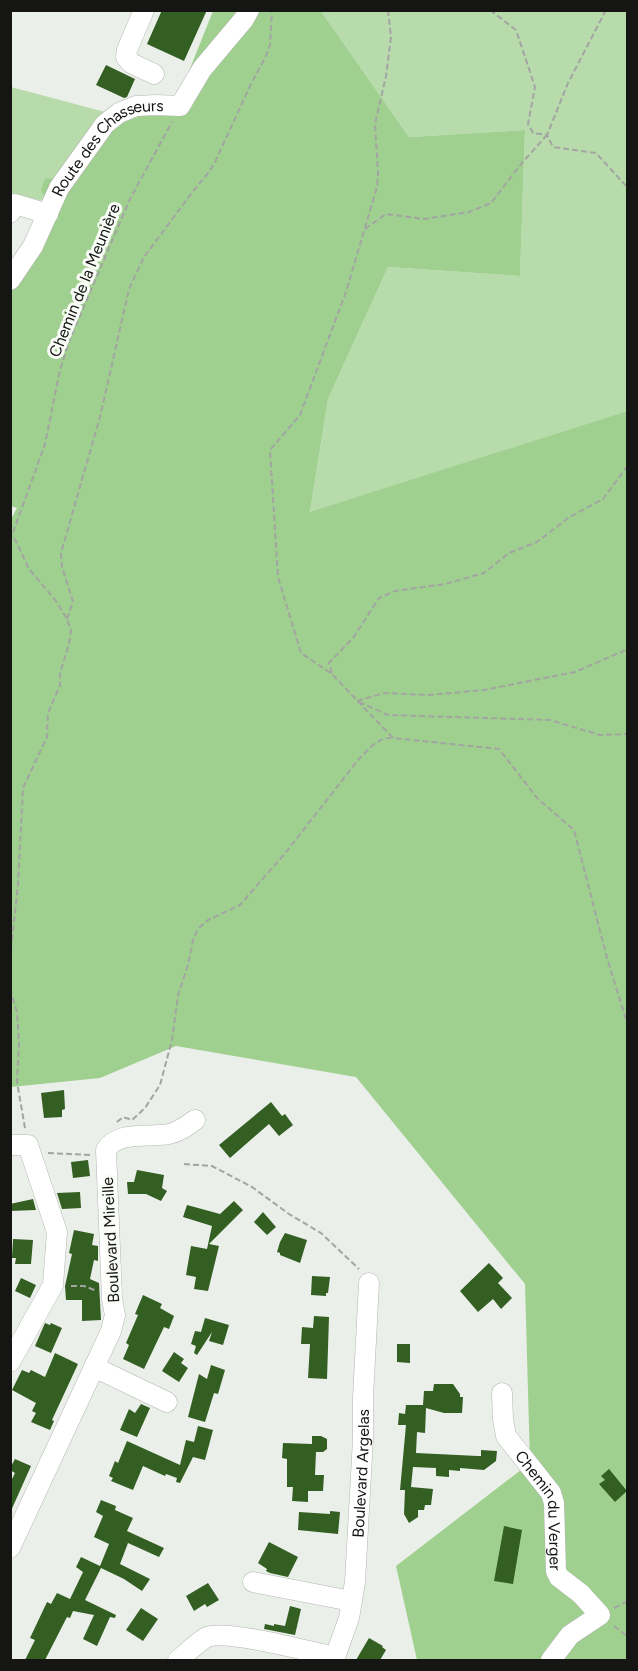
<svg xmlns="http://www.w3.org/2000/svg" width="638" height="1671" font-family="Figtree,sans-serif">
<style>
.green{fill:#b8dbab}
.forest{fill:#a0d08f}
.building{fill:#335f22}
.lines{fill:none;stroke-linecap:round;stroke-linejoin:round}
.minor-casing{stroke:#b3b6b2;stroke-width:21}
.path{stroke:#a2a5a1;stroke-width:2;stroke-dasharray:6 3;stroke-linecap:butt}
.minor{stroke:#fff;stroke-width:20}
.labels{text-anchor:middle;stroke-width:6;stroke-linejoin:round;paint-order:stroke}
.street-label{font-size:16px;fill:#151614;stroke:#f9fcf7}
</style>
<rect width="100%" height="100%" fill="#ebefea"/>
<path class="green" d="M321 11H627V411L310 513 328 399 388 267 520 276 525 130 409 137Z
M11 87 109 113 47 202 11 193Z"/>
<path class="forest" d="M213 11H321L409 137 525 130 520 276 388 267 328 399 310 512 627 411V1660H417L396 1566 530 1463 525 1284 356 1077 176 1046 100 1078 11 1087 10 521 17 508 11 506V265L32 238 47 202 41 190 45 178 55 179 114 107 177 101Z"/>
<path class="building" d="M162 10H207L184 61 147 44Z
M106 65 135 79 127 97 124 98 96 85Z
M64 1090 65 1109 62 1110V1117L44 1118 41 1093Z
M271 1102 282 1116 285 1114 293 1125 279 1136 269 1124 230 1158 219 1145Z
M88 1160 90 1176 73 1178 71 1162Z
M137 1170 164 1175 162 1188 167 1191 161 1201 146 1194H128L127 1182H134Z
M80 1192 81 1208 62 1209 57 1193Z
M33 1199 36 1210 10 1211V1204Z
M234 1201 243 1210 209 1244 219 1246 208 1291 194 1289 196 1277 186 1275 191 1246 207 1249 212 1226 183 1217 187 1205 220 1214Z
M263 1212 276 1227 267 1235 254 1222Z
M74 1230 94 1234 92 1245 98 1246V1261L94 1260 90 1279 99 1283 101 1320 82 1321V1300H66L65 1286 72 1254 69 1253Z
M285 1233 307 1240 300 1263 280 1255V1253L277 1252 280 1242Z
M13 1239 33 1240 31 1264H15L16 1258H12Z
M489 1263 503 1278 498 1283 512 1298 501 1309 493 1299 478 1312 460 1291Z
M312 1276 330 1277 328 1293H326V1296L311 1295Z
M21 1278 36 1285 30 1298 15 1291Z
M143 1295 162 1304 160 1308 174 1316 169 1329 164 1327 144 1369 123 1359 129 1345 126 1343 138 1315 135 1314Z
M314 1316 329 1317 327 1379 308 1378 310 1344H301L302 1327 313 1328Z
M205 1318 229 1325 223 1345 209 1341 212 1332 197 1355 194 1353 196 1346 191 1344 195 1331 201 1332Z
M45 1323 50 1325 51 1323 62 1328 51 1353 35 1346Z
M397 1344H410V1363L397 1362Z
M174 1352 184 1359 181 1363 188 1368 179 1382 162 1371Z
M55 1353 78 1364 52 1420 54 1421 50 1430 31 1422 36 1413 32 1411 36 1403 12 1390 22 1370 29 1373 31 1370 45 1377Z
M211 1365 225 1370 218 1394 214 1393 205 1422 188 1417 199 1374 207 1379Z
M434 1384H453L460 1394V1397H463L462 1413H444L426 1408 425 1433 417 1432 416 1453 478 1456H481V1450L497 1451 496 1461 484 1470 460 1468V1471L449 1470V1477L436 1476V1468L413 1467 411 1487 433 1489 431 1505H425L424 1510H418V1517L409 1523 404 1514 405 1490H400L406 1425H398L399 1413 405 1414 406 1405H423L424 1391H433Z
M141 1404 150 1408 137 1437 120 1430 129 1409 135 1413Z
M198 1426 213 1430 205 1460 193 1457 180 1483 176 1482 177 1478 166 1474 165 1476 143 1466 133 1490 111 1481 113 1478 109 1476 115 1461 118 1463 127 1441 180 1465 186 1440 194 1442Z
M312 1436H321L327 1439V1449L323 1452H316L315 1475H324L323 1491H308V1502L292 1501 293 1487H287V1459L282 1458 283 1443 312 1444Z
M15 1459 31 1466 10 1513V1483L15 1473 10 1470V1468Z
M609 1469 627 1491 615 1502 599 1484 605 1480 601 1476Z
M101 1500 116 1506 115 1510 133 1518 127 1531 164 1548 159 1557 128 1543 120 1564 150 1579 142 1591 124 1579 101 1568 85 1600 116 1615 115 1618 110 1617 97 1646 83 1639 94 1615 73 1611 70 1618 67 1617 45 1660H25L35 1640 30 1638 47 1602 51 1604 57 1593 70 1599 83 1572 76 1567 81 1557 100 1566 109 1544 94 1537 103 1516 96 1512Z
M330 1511 340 1512 338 1534 298 1530 299 1512 330 1514Z
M504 1526 522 1530 513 1584 494 1581Z
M269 1542 298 1557 288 1577 270 1573 266 1571 267 1569 258 1563Z
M208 1583 219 1600 207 1607 205 1604 194 1611 186 1596Z
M290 1606 301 1609 295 1635 264 1629 265 1624 274 1626V1624L285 1626Z
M141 1608 158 1619 143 1641 126 1630Z
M369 1638 383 1646 382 1647 386 1650 380 1660H356Z"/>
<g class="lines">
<defs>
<g id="minor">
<path d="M144 10 127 50 126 57 131 63 154 74"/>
<path d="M10 213 15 204 48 214"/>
<path id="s1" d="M10 280 33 246 59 188 105 124 119 113 136 106 156 105 180 106 202 69 244 19 249 10"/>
<path d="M10 1145H28L57 1232 53 1285 10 1362"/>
<path d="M94 1367 167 1402"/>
<path id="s2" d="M502 1393 503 1419 506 1436 544 1484 551 1493 554 1503 556 1571 559 1577 581 1594 600 1615 570 1635 551 1660"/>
<path d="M10 1548 111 1331 115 1315 112 1299 106 1150C118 1130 150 1138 169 1134 179 1132 187 1126 195 1120"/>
<path d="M253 1582 351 1601"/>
<path d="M178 1660C185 1655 200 1640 207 1637 227 1629 311 1652 335 1657"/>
<path id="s3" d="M334 1660 349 1618 355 1582 363 1439V1398L369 1283"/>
</g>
</defs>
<use href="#minor" class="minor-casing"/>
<path class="path" d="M388 10 391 37 386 76 375 124 378 172 377 187 346 292 300 415 270 450 278 577 301 653 332 674 393 738 499 749 538 799 574 830 607 958 628 1026
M490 10 516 30 535 87 528 124 533 133 547 135
M606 10 568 83 547 135 553 147 596 153 628 188
M365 229 386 214 424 219 469 212 491 203 521 164 547 135
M10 541 45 444 60 370 70 339 130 199 172 122
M67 619 73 602 62 567 61 553 100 417 129 289 144 257 194 190 209 172 215 162 251 84 266 56 270 45 272 10
M332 673 329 663 353 638 379 598 395 591 445 584 484 573 509 553 537 542 568 518 603 499 628 465
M357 701 384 693 429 695 484 690 575 672 628 649
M359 702 388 715 550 720 600 735 628 734
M10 958 18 885 23 788 47 737 48 713 60 685V673L69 644 71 630 67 619 56 601 29 569 13 535
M10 989 17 1012 19 1043 17 1082 25 1128
M117 1122 123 1117 132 1120 145 1108 160 1085 172 1040 178 995 188 965 193 940 198 929 208 920 240 905 287 851 358 760C367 751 378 737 391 738
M48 1153 90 1155
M184 1164 212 1166 252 1187 289 1214 321 1233 359 1269
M71 1286H84L97 1291
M614 1608 628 1601
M614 1626 628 1637"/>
<use href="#minor" class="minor"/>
</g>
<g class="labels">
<g class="street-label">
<text dy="6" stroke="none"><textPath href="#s1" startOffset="172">Route des Chasseurs</textPath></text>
<text transform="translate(84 280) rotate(-68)" y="6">Chemin de la Meunière</text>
<text transform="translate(110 1240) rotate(-93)" y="6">Boulevard Mireille</text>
<text dy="6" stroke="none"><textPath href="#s3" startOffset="190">Boulevard Argelas</textPath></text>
<text dy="6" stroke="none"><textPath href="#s2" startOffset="129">Chemin du Verger</textPath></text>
</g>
</g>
<rect width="638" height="1671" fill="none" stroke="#151614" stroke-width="24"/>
</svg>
